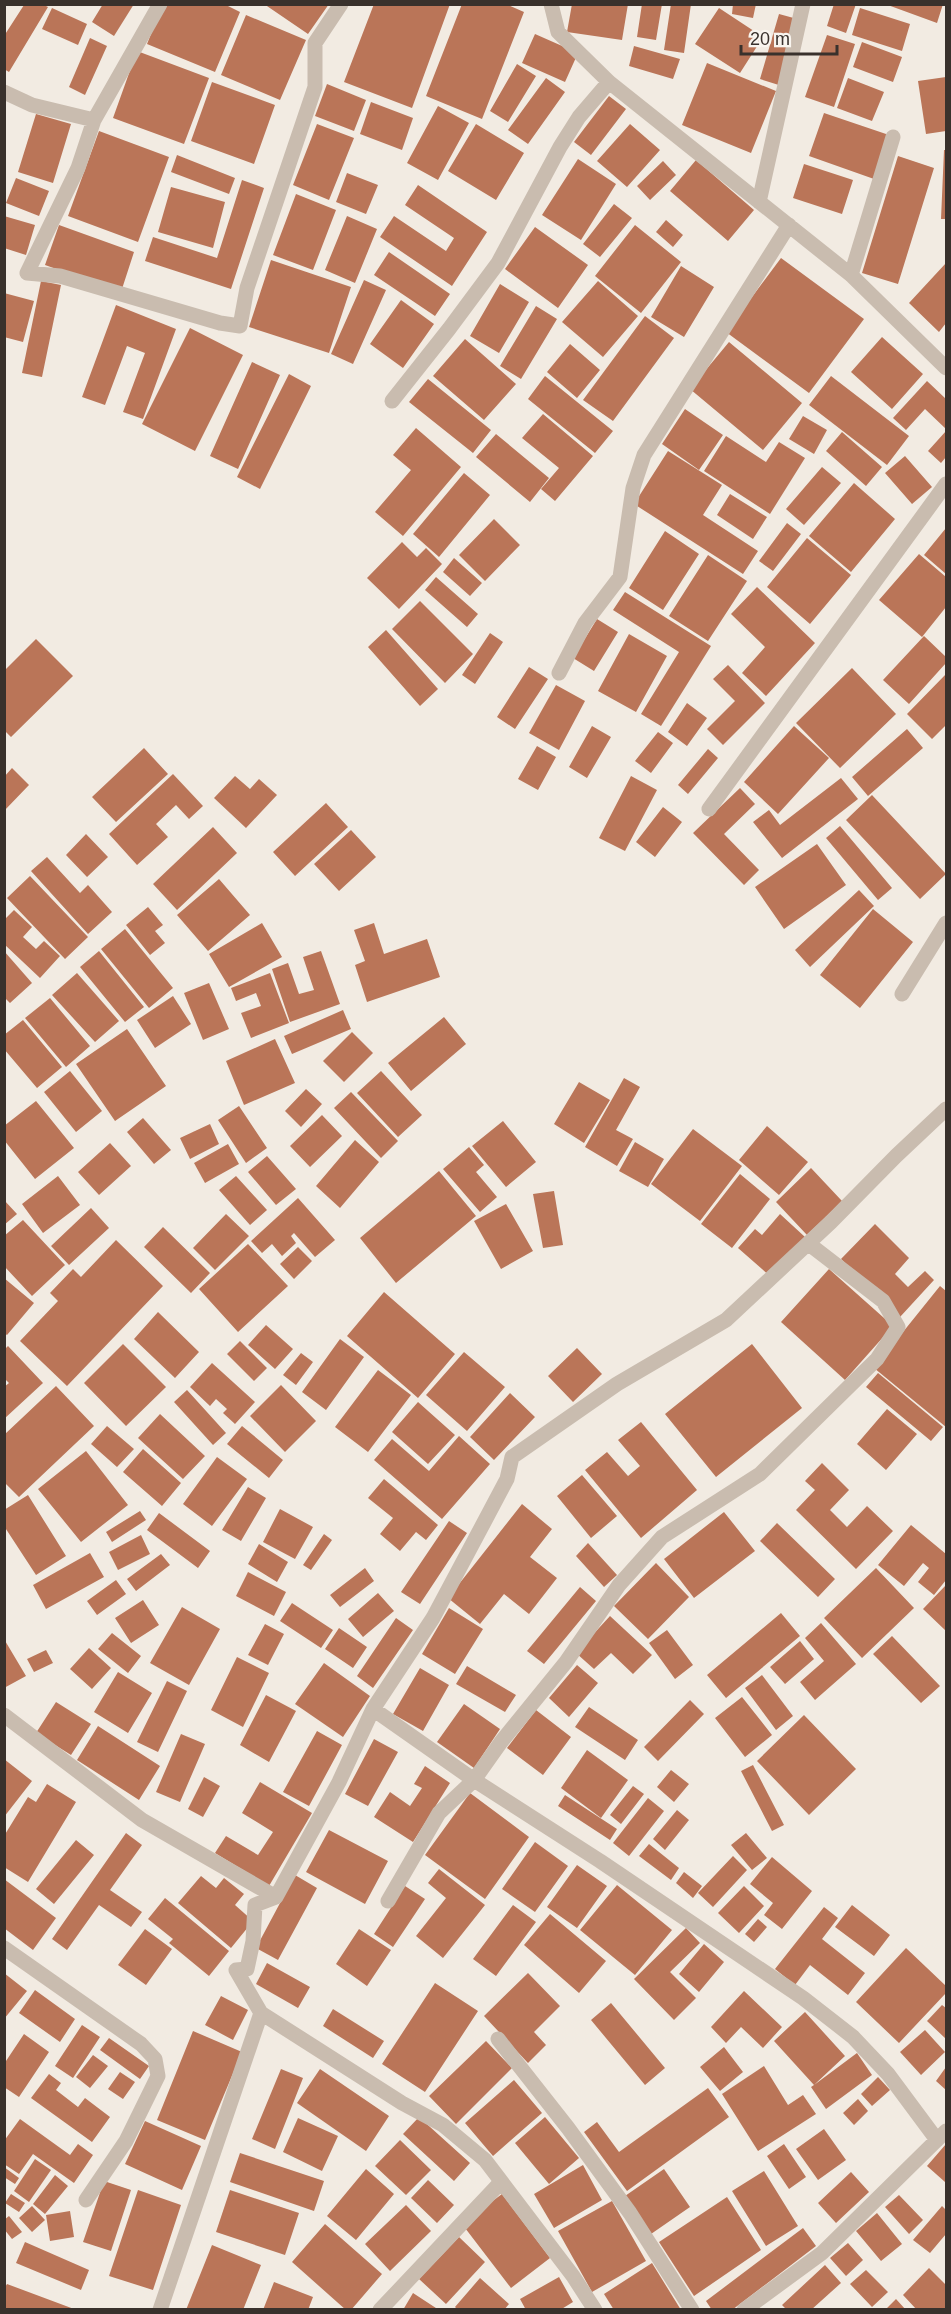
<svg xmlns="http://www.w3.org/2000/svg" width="951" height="2314" font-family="Helvetica,sans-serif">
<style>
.building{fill:#ba7558}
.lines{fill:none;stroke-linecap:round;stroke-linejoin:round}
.minor{stroke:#c9bcaf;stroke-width:15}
</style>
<rect width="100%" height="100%" fill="#f2ebe2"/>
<path class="building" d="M103 4H134L114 36 92 22Z
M163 4H224L240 12 215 72 147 44Z
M264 4H329L308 34Z
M374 4H450L412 108 344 82Z
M462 4H506L524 12 482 119 426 96Z
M572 4H628L622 40 567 32Z
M642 4H662L656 40 637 37Z
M671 4H691L684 53 664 50Z
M733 4H756L753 18 732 14Z
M834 4H856L846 33 827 26Z
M885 4H943L937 23Z
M24 5H44L48 7 9 72 4 69V36Z
M52 8 87 24 78 45 42 29Z
M719 8 763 37 740 73 695 44Z
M860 8 910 24 902 51 852 35Z
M779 14 801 20 782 86 760 79Z
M246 15 306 40 280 100 221 75Z
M535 34 578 53 565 82 522 63Z
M827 35 855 44 834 107 805 97Z
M90 38 107 46 85 95 69 87Z
M862 42 902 57 893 82 853 67Z
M634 46 680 59 673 79 629 66Z
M137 51 209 78 184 144 113 118Z
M707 63 776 91 751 153 682 125Z
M517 64 536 76 508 122 490 111Z
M946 77V131L926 134 918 81Z
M546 78 565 92 528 144 508 130Z
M848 78 884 92 872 121 837 108Z
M212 82 275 105 254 164 191 141Z
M327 84 366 100 354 131 315 116Z
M609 96 626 109 591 155 574 142Z
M371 102 413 118 402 150 360 134Z
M438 106 469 123 438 180 407 163Z
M824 113 889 135 874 179 809 156Z
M36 114 71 124 53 183 18 172Z
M317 124 354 138 329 200 293 185Z
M476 124 524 153 496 200 448 171Z
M630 124 660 150 627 187 597 161Z
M99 131 169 157 138 242 68 216Z
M944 150H946V219H941Z
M177 155 235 178 229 194 171 172Z
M898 156 934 168 898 284 862 273Z
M578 159 616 184 581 240 542 215Z
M696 160 754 210 728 241 670 191Z
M663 161 676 175 650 200 637 186Z
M804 164 853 180 842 214 793 198Z
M347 173 378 185 366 214 336 202Z
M16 178 49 191 39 216 6 203Z
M242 180 264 188 231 289 145 261 153 237 217 258Z
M418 185 487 232 452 286 380 237 394 216 446 251 454 238 405 205Z
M171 187 225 202 213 248 158 232Z
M296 194 336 210 313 270 273 255Z
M614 204 632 218 600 257 583 244Z
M4 216 35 225 26 255 4 248Z
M347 216 377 229 355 283 325 270Z
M666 220 683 235 673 247 656 232Z
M59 225 134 252 121 292 45 265Z
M635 225 681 262 641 313 595 276Z
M535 227 588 265 558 308 505 269Z
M389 252 450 294 435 316 374 275Z
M781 258 864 319 809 393 726 332Z
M271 260 351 287 329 353 249 327Z
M946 263V323L939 332 909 303Z
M681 266 714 287 684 337 651 317Z
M364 280 386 290 353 364 331 354Z
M41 281 61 285 42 377 22 373Z
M598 281 638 316 603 357 562 322Z
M500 284 529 302 499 353 470 336Z
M4 293 34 301 23 342 4 337Z
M401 300 434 324 403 368 370 344Z
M116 305 176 329 143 419 123 412 145 353 127 346 105 405 82 397Z
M536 306 557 319 521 379 500 366Z
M645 316 674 338 613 421 583 400Z
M190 328 243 355 195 451 142 424Z
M882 337 923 374 892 409 851 372Z
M465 339 516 384 484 420 433 376Z
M729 342 802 403 763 450 690 389Z
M570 344 600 370 577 398 547 372Z
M252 362 280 375 238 469 210 456Z
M289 374 311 386 260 489 237 477Z
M545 376 613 431 595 453 528 399Z
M831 376 909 436 887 465 809 405Z
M428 379 491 430 473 453 409 402Z
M927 381 946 399V429L925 409 906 430 893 418Z
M685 409 723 435 699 470 662 444Z
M543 414 593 456 555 501 541 489 559 468 522 438Z
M803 416 827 430 814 454 789 439Z
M416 428 461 467 403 536 375 512 411 470 393 455Z
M946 431V457L941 463 928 451Z
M842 432 882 467 866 486 826 451Z
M496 434 549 478 530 502 476 457Z
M726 436 766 462 779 442 805 458 770 514 704 471Z
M668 451 722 485 703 515 758 551 743 574 634 504Z
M905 456 932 487 912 504 885 473Z
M822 467 841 483 804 525 786 509Z
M464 473 490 495 439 557 413 534Z
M854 483 895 519 851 572 809 536Z
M730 494 767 517 753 539 717 515Z
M494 519 520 545 485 581 459 555Z
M787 523 801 534 773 571 759 561Z
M946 528V574L924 555Z
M665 531 699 554 663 610 629 588Z
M807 538 851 575 810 624 767 587Z
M402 542 417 557 426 548 442 564 399 609 367 578Z
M919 554 946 577V607L922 637 879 600Z
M708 555 747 581 708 641 669 616Z
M454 558 482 583 470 596 443 572Z
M436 577 478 614 467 627 425 590Z
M757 587 815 643 766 696 742 673 765 647 731 614Z
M625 592 711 646 661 726 641 714 679 652 613 610Z
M420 601 473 654 445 683 392 629Z
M597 619 618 632 594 671 573 658Z
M386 630 438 689 420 706 368 647Z
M490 633 503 642 475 684 462 675Z
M629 634 667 656 636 712 598 691Z
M924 636 946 657V663L909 704 883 680Z
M36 639 73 676 11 737 4 730V671Z
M728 665 765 703 723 745 707 729 735 701 713 679Z
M529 667 548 679 515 729 497 717Z
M852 668 896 714 840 768 796 723Z
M946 674V725L932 739 907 714Z
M556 685 585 701 559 750 529 733Z
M687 703 707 718 687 746 668 732Z
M592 726 611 737 587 778 569 767Z
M794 726 829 758 778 814 744 782Z
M907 729 923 748 868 796 852 777Z
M658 732 673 743 651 773 635 761Z
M537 746 556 757 538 790 518 779Z
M144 748 168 774 116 822 92 797Z
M708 749 718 758 688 794 678 785Z
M12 768 29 785 4 811V777Z
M173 774 203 806 189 819 176 805 156 824 168 837 137 865 109 834Z
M235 776 250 789 259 779 277 795 246 828 214 798Z
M631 776 657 790 625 851 599 838Z
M841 778 858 799 782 858 753 822 769 810 780 825Z
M740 788 755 804 724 834 759 870 744 885 693 833Z
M872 795 946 874 920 899 846 820Z
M326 803 348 827 295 876 273 852Z
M663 807 682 822 655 857 636 842Z
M840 826 892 888 878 900 826 838Z
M213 827 237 853 177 910 153 884Z
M351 830 376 857 339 891 314 864Z
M86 834 108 857 87 877 66 855Z
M817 844 846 885 784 929 755 887Z
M47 857 80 893 88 885 112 912 88 934 31 871Z
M30 876 88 937 65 959 7 898Z
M219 879 250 915 208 951 177 915Z
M859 890 874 906 810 967 795 950Z
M148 907 163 925 155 931 165 943 150 955 126 925Z
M873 909 913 942 860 1008 820 975Z
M14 910 32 927 23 937 36 949 44 941 60 956 40 978 4 944V920Z
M262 923 282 957 229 987 209 954Z
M374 923 384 954 427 939 440 977 367 1002 355 965 365 961 354 930Z
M125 929 173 988 149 1008 101 949Z
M4 951 32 983 10 1003 4 997Z
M99 951 144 1007 125 1022 80 967Z
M321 951 340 1004 290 1022 272 969 288 963 299 994 314 990 303 957Z
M77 973 119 1021 95 1042 52 995Z
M270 973 289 1023 251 1038 241 1013 261 1006 256 993 236 1001 231 988Z
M209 983 229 1029 203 1040 184 993Z
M173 996 191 1024 155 1048 137 1020Z
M50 998 90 1046 66 1067 25 1018Z
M343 1010 351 1029 292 1054 284 1036Z
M444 1017 466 1044 411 1091 388 1063Z
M23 1020 62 1067 37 1088 4 1049V1035Z
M127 1029 166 1086 115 1121 76 1064Z
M352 1032 373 1053 344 1082 323 1061Z
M275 1039 295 1083 244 1105 226 1061Z
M70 1071 102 1111 76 1132 44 1092Z
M381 1071 422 1115 398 1137 357 1093Z
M624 1078 640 1087 616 1130 633 1139 617 1166 585 1147Z
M579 1082 610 1100 584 1143 554 1124Z
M306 1089 322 1104 301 1127 285 1111Z
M351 1092 398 1141 381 1158 334 1108Z
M36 1101 74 1148 35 1179 4 1140V1126Z
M239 1106 267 1148 246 1163 218 1120Z
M322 1115 342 1136 310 1167 290 1146Z
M143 1118 171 1150 154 1164 127 1132Z
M503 1121 536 1162 506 1187 472 1146Z
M210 1124 219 1144 190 1159 180 1138Z
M767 1126 808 1162 779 1195 739 1160Z
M693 1129 742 1166 700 1221 651 1184Z
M355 1140 379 1162 340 1208 316 1186Z
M635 1142 664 1159 648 1187 619 1171Z
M110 1143 131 1166 99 1195 78 1172Z
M228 1144 239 1164 205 1183 194 1163Z
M469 1147 484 1165 476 1172 497 1197 480 1212 443 1169Z
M267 1156 296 1189 276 1205 248 1172Z
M811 1168 842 1201 807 1235 776 1202Z
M439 1171 476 1216 396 1283 360 1238Z
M740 1174 770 1199 732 1248 701 1224Z
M58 1176 80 1205 43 1233 22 1204Z
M236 1176 267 1210 250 1225 219 1190Z
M554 1191 563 1245 543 1248 533 1194Z
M298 1198 335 1240 315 1257 294 1233 291 1236 296 1243 282 1256 272 1244 262 1253 251 1241Z
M4 1200 17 1214 4 1225Z
M506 1204 533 1251 501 1269 474 1221Z
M91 1208 109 1228 69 1265 51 1246Z
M226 1214 249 1236 215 1270 193 1248Z
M780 1214 805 1237 771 1277 738 1248 755 1229 762 1235Z
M23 1220 65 1265 32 1296 4 1266V1236Z
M875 1224 909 1258 895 1274 908 1287 925 1271 934 1280 900 1317 841 1259Z
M163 1227 210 1273 191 1293 144 1247Z
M116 1240 163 1286 67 1386 20 1341 58 1301 50 1293 73 1269 81 1277Z
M248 1244 288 1286 238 1332 199 1289Z
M298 1247 312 1261 294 1279 280 1264Z
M829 1269 893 1326 845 1380 781 1322Z
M4 1278 34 1303 7 1335 4 1333Z
M940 1286 946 1291V1427L874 1368Z
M384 1292 455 1354 418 1398 347 1336Z
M158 1312 199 1352 175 1378 134 1339Z
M266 1325 293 1349 275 1369 248 1345Z
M340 1339 364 1357 326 1410 302 1392Z
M240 1341 267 1368 254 1381 227 1354Z
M123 1344 166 1387 126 1426 84 1383Z
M752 1344 802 1408 716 1477 665 1414Z
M8 1346 43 1383 4 1419V1387L9 1383 4 1378V1350Z
M577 1348 602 1374 573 1402 548 1376Z
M464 1352 505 1387 467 1431 426 1395Z
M301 1353 313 1362 296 1385 283 1375Z
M212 1363 255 1402 235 1424 223 1413 227 1409 216 1399 210 1406 190 1387Z
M378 1370 411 1395 368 1452 335 1427Z
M878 1373 943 1427 931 1441 866 1387Z
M281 1385 316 1421 285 1452 250 1416Z
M56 1386 94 1426 19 1497 4 1482V1435Z
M187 1390 226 1433 213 1445 174 1402Z
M510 1393 535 1417 494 1460 470 1437Z
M418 1402 455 1435 428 1464 392 1432Z
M887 1409 917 1434 886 1470 857 1444Z
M160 1414 205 1456 183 1479 138 1438Z
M641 1422 697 1490 641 1538 585 1470 607 1452 628 1476 640 1466 618 1440Z
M107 1426 134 1449 117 1467 91 1444Z
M242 1426 283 1460 269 1478 227 1444Z
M459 1436 490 1464 442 1519 374 1460 392 1439 429 1471Z
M143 1449 181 1483 162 1506 123 1472Z
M86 1451 128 1505 81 1542 38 1489Z
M217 1457 247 1479 212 1526 183 1504Z
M822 1463 849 1490 830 1510 847 1527 867 1506 893 1531 856 1569 796 1510 815 1490 805 1481Z
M582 1475 617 1516 591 1538 557 1496Z
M384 1479 438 1525 426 1540 416 1532 400 1551 380 1534 393 1518 368 1498Z
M248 1487 266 1498 241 1541 222 1530Z
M28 1495 66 1556 36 1575 4 1526V1510Z
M522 1504 552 1529 530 1557 557 1578 529 1614 504 1594 480 1624 448 1598Z
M280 1509 313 1527 295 1559 263 1542Z
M140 1511 146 1520 112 1542 106 1532Z
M724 1512 755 1551 694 1598 664 1559Z
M159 1513 210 1551 198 1568 147 1530Z
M449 1521 467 1533 420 1604 401 1592Z
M777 1523 835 1579 818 1597 760 1541Z
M911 1525 946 1554V1580L934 1595 918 1582 929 1568 923 1563 904 1586 878 1565Z
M324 1534 332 1540 311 1570 303 1565Z
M141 1535 150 1554 118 1570 109 1552Z
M588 1543 617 1575 604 1587 576 1556Z
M259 1544 288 1562 277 1582 248 1564Z
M90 1553 104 1577 46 1609 33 1585Z
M161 1554 170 1565 136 1591 127 1579Z
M656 1563 689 1597 648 1639 614 1606Z
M365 1568 374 1581 340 1607 330 1595Z
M876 1568 914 1608 862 1658 824 1618Z
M248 1572 286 1592 274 1616 236 1596Z
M116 1580 126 1594 97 1615 87 1601Z
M946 1585V1631L923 1609Z
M580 1587 596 1601 544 1664 527 1651Z
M378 1593 394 1611 363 1637 348 1619Z
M143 1600 159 1625 131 1643 115 1618Z
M292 1603 333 1630 321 1648 280 1621Z
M182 1607 220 1629 189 1685 150 1663Z
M449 1608 483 1629 455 1674 422 1654Z
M781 1613 800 1636 726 1698 707 1675Z
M610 1616 652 1655 633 1674 611 1653 594 1669 576 1653Z
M396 1618 413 1630 373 1688 357 1676Z
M821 1623 856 1664 815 1700 800 1682 824 1661 805 1638Z
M265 1624 284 1634 268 1665 248 1655Z
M339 1628 367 1647 353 1668 325 1649Z
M667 1630 693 1665 675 1679 649 1643Z
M112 1633 141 1656 128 1673 98 1649Z
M892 1636 940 1686 921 1703 873 1654Z
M4 1639 26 1676 4 1688Z
M800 1641 814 1659 785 1684 770 1667Z
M89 1648 111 1668 92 1689 70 1669Z
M46 1650 53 1663 34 1672 27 1659Z
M237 1657 269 1673 243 1727 211 1710Z
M324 1663 370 1696 343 1737 295 1704Z
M577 1665 598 1683 569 1717 549 1698Z
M467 1666 516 1695 505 1712 456 1684Z
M420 1668 449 1685 423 1731 393 1714Z
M118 1672 152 1693 128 1733 94 1712Z
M762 1675 793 1716 776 1730 745 1688Z
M167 1681 187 1691 158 1752 137 1742Z
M266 1695 296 1711 269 1762 240 1745Z
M742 1697 772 1735 745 1757 715 1718Z
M690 1700 704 1714 658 1761 644 1747Z
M56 1702 91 1724 71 1755 36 1733Z
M464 1704 500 1729 474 1768 437 1742Z
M589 1707 638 1740 625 1760 575 1727Z
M536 1710 571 1737 543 1775 507 1748Z
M804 1715 856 1769 809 1815 757 1761Z
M98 1726 160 1766 139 1800 77 1760Z
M317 1731 342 1745 309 1806 283 1792Z
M181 1734 205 1744 180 1802 156 1792Z
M374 1739 398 1752 368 1806 345 1794Z
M587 1750 628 1780 601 1818 561 1788Z
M4 1759 32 1781 4 1817Z
M753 1765 784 1825 772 1831 741 1771Z
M425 1766 450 1783 413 1842 374 1817 390 1792 410 1806 422 1788 414 1784Z
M671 1770 689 1784 674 1802 657 1787Z
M204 1777 220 1786 203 1817 188 1809Z
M260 1782 312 1813 269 1886 215 1853 226 1836 258 1855 273 1832 242 1813Z
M47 1784 76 1802 28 1882 4 1867V1836L28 1797 36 1802Z
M633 1786 644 1794 621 1824 610 1815Z
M470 1793 529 1837 485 1899 425 1855Z
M565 1795 617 1829 610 1840 558 1806Z
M648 1798 664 1811 629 1856 613 1843Z
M677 1810 689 1820 665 1850 653 1839Z
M329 1830 388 1861 365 1904 306 1872Z
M126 1833 142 1845 110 1890 142 1912 131 1927 99 1905 67 1950 52 1939Z
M746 1833 767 1858 752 1870 731 1845Z
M76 1840 94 1855 54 1904 36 1889Z
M535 1842 568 1866 535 1912 502 1889Z
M649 1844 679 1868 671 1880 639 1856Z
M733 1856 747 1870 713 1907 698 1893Z
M772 1857 812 1891 782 1929 764 1915 773 1903 750 1884Z
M577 1865 607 1886 577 1928 547 1907Z
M439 1869 485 1905 443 1958 416 1936 446 1898 428 1883Z
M684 1872 702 1886 693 1898 676 1883Z
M295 1875 317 1888 278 1960 256 1948Z
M201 1876 216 1888 224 1878 244 1894 235 1905 253 1921 231 1948 178 1903Z
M4 1879 56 1918 33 1950 4 1928Z
M617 1885 672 1930 635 1975 580 1930Z
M405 1886 425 1899 393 1947 374 1934Z
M744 1886 764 1906 739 1933 718 1913Z
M165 1898 229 1951 209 1976 169 1943 173 1939 148 1919Z
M513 1905 536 1922 496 1976 473 1959Z
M852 1905 890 1935 874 1956 835 1927Z
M824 1907 838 1918 822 1939 865 1973 848 1995 810 1965 795 1985 775 1969Z
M550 1914 606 1961 579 1993 524 1945Z
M758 1919 767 1927 754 1942 745 1934Z
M686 1928 700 1943 670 1972 696 1998 674 2020 634 1979Z
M145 1929 172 1949 146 1985 118 1965Z
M359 1929 391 1950 367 1986 336 1964Z
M704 1944 724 1962 699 1992 679 1974Z
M906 1948 946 1986V1993L899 2043 856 2002Z
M267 1963 310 1987 298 2008 256 1984Z
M4 1973 27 1991 4 2019Z
M528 1973 560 2006 534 2032 546 2045 528 2063 484 2016Z
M435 1983 478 2011 425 2092 382 2064Z
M35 1990 75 2019 60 2042 19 2013Z
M744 1991 782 2027 763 2048 741 2027 726 2043 711 2027Z
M221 1996 248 2010 233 2040 205 2025Z
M611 2003 665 2068 645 2085 591 2020Z
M942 2005 946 2008V2039L927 2021Z
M333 2009 384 2041 373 2058 323 2026Z
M805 2012 845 2056 814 2085 857 2053 872 2075 826 2109 811 2087 814 2085 774 2041Z
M82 2025 100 2037 73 2078 55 2066Z
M925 2030 945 2052 921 2075 900 2052Z
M193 2031 242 2052 205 2140 157 2120Z
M24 2034 49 2052 19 2097 4 2087V2064Z
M109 2038 149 2066 140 2079 100 2050Z
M486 2041 512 2068 456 2124 429 2096Z
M724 2047 743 2072 720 2091 700 2067Z
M93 2055 108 2066 90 2088 76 2077Z
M764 2066 788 2105 803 2095 816 2114 758 2151 722 2094Z
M946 2067V2090L936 2081Z
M281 2069 303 2078 275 2149 252 2139Z
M320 2069 389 2116 366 2151 297 2103Z
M120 2072 135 2082 123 2099 108 2089Z
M49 2074 61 2083 56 2090 78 2107 85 2098 110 2117 92 2142 31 2098Z
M878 2077 890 2090 872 2106 861 2094Z
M514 2080 542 2113 493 2156 465 2123Z
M708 2088 729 2117 627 2191 584 2132 597 2122 619 2152Z
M858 2099 868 2111 854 2125 843 2113Z
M419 2117 470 2163 454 2181 403 2134Z
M545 2117 579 2158 549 2184 515 2143Z
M298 2118 338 2136 322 2171 283 2152Z
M20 2119 70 2155 78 2144 93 2155 74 2183 33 2154 19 2174 4 2164V2141Z
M145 2121 201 2146 182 2190 125 2164Z
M824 2129 846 2160 818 2180 796 2149Z
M400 2140 431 2170 406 2195 375 2166Z
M784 2144 806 2177 789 2189 767 2156Z
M946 2144V2180L945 2182 927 2166Z
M240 2153 324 2181 314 2211 230 2182Z
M35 2159 51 2170 29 2202 14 2191Z
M583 2165 602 2200 554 2228 534 2194Z
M4 2167 19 2178 15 2184 4 2177Z
M366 2169 394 2194 356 2240 327 2216Z
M664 2169 690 2207 651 2234 625 2196Z
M764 2171 798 2226 766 2246 732 2191Z
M851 2172 869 2192 836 2223 818 2203Z
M55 2175 68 2186 45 2214 33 2204Z
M428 2180 454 2205 437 2223 411 2198Z
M104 2181 131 2190 111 2251 83 2242Z
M138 2190 181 2205 153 2290 109 2276Z
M230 2190 299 2213 285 2255 216 2232Z
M11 2194 25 2203 19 2212 5 2203Z
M502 2194 550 2258 511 2288 462 2224Z
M899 2195 923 2220 909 2234 885 2207Z
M727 2197 761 2250 694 2296 659 2242Z
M612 2201 646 2261 592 2292 558 2231Z
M406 2205 431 2231 390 2271 365 2244Z
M32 2206 45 2220 32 2232 19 2218Z
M942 2206 946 2210V2234L930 2253 913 2240Z
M70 2211 74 2237 50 2241 46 2215Z
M877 2213 902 2244 881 2261 856 2231Z
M9 2216 22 2232 12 2239 4 2229V2220Z
M325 2224 382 2274 351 2310H346L292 2262Z
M803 2228 816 2246 732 2310H712L706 2301Z
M459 2237 485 2262 446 2304 419 2279Z
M25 2242 89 2270 81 2290 16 2263Z
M848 2243 863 2260 846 2276 830 2258Z
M212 2245 261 2265 243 2310H186Z
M652 2263 681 2310H614L604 2294Z
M825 2265 841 2283 811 2310H787L782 2305Z
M929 2268 946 2285V2310H917L903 2295Z
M866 2270 888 2292 872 2307 850 2284Z
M559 2277 573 2302 560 2310H526L520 2299Z
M480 2278 509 2304 504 2310H458L455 2307Z
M274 2282 313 2297 308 2310H263Z
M7 2284 74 2309V2310H4V2289Z
M413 2293 439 2310H403Z
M896 2299 906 2310H885Z"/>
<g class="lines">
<path class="minor" d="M160 4 94 120 78 168 27 273 60 276 220 323 240 326 247 288 315 87V43L341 4
M551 4 558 32 609 82 851 275 946 368
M4 92 32 105 94 120
M759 202 803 4
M851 275 893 137
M392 401 449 329 498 263 560 147 579 117 609 82
M559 673 585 623 620 577 633 488 644 455 789 225
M709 809 946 484
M902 994 946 923
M373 1709 474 1780 600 1861 803 1998 853 2037 888 2074 937 2140
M4 1715 142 1820 276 1897
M388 1901 439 1813 474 1780 501 1742 566 1662 619 1585 662 1537 760 1474 877 1359 898 1327 883 1301 809 1244
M4 1948 141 2044 155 2059 158 2076 126 2141 86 2200
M261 2013 402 2103 443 2125 485 2160 573 2276 595 2310
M498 2039 568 2128 630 2213 692 2310
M160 2310 261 2013 236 1970 247 1969 253 1941 255 1905 276 1897 339 1782 373 1709 433 1618 481 1528 507 1479 512 1457 617 1384 726 1320 831 1222 896 1156 946 1109
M380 2310 501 2182
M744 2310 822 2253 946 2131"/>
</g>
<rect width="951" height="2314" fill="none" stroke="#39312c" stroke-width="12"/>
<path d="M741 45v9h96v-9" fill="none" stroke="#39312c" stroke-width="3"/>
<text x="750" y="45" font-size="18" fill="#39312c" stroke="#f9f5ef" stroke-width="4.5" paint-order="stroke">20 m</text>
</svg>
